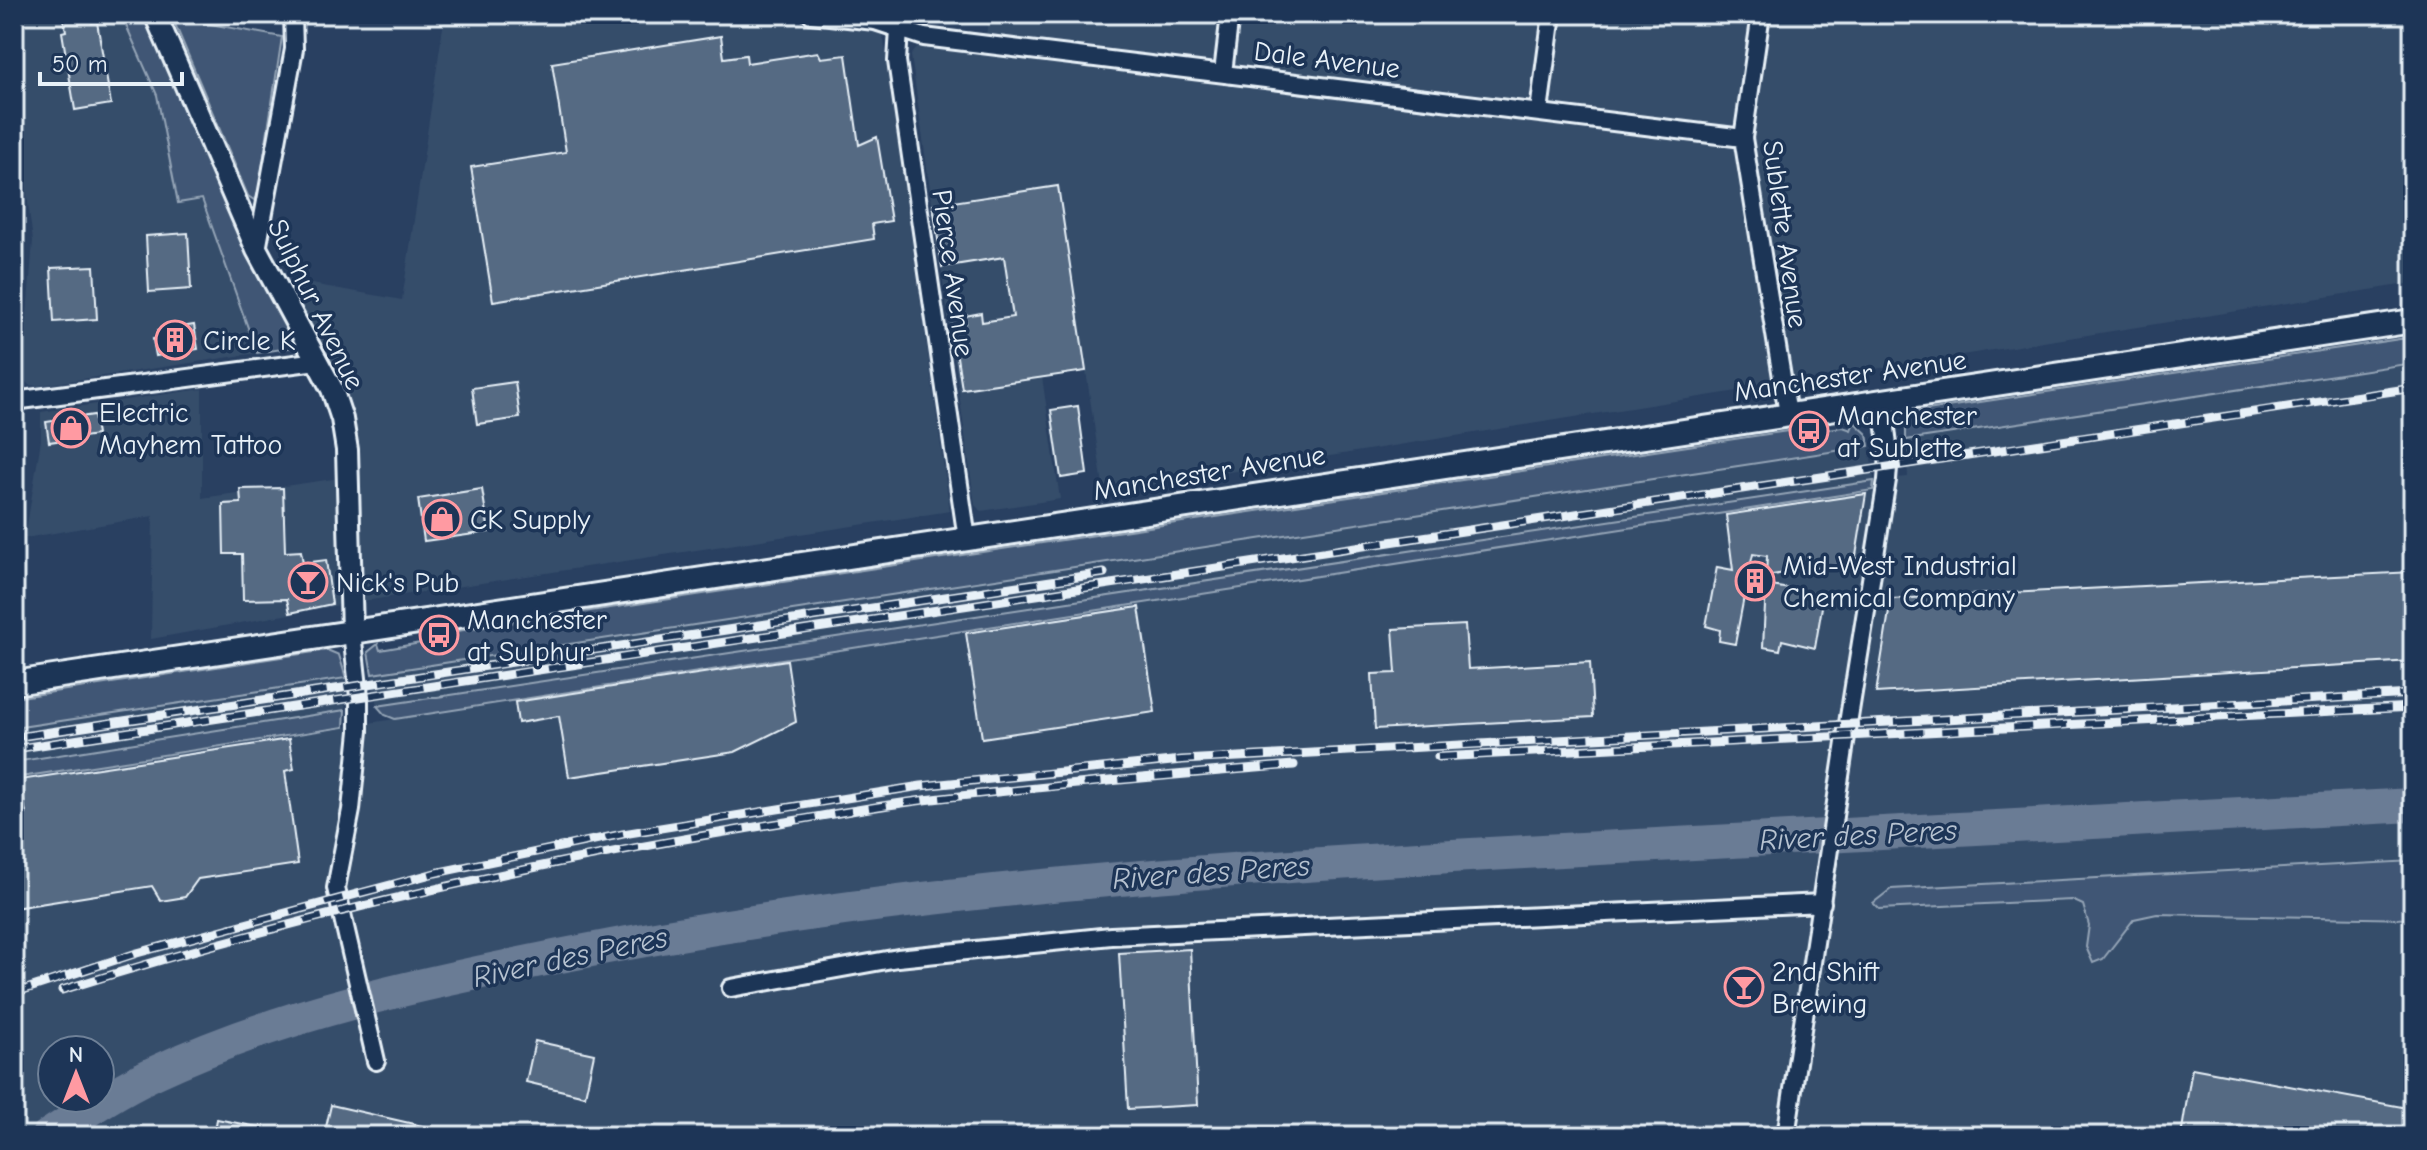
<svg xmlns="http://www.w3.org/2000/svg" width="2427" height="1150" font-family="'Comic Neue',sans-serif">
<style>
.built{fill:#364d6b;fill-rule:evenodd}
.green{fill:#415774;stroke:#94a4b6;stroke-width:2}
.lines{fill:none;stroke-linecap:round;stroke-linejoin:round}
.river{stroke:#6b7c95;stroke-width:34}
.building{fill:#556a83;stroke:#e8f1f8;stroke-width:2}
.minor-casing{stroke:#e8f1f8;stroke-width:22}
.tertiary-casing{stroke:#e8f1f8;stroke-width:26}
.secondary-casing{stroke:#e8f1f8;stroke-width:28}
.minor{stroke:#1d3557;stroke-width:16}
.tertiary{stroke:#1d3557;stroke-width:20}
.secondary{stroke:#1d3557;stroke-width:22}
.rail-casing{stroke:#e8f1f8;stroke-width:9}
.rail{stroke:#1d3557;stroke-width:6;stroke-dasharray:18;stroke-linecap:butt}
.labels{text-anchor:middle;stroke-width:7;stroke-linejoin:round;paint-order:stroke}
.street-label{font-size:28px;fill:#e8f1f8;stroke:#1d3557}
.poi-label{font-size:28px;fill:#e8f1f8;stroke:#1d3557;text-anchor:start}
.water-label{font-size:30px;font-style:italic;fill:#b6c2d0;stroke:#1d3557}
</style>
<rect width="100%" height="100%" fill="#294061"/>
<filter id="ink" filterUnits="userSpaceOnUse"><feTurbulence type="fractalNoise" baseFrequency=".0125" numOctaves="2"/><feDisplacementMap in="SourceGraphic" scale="16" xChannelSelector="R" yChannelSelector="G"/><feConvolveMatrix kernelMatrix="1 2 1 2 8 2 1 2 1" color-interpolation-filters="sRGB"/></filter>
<g filter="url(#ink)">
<path class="built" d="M14 14H121L157 95 178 203 202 199 257 353 36 386 29 385 22 378 33 241 14 96Z
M445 14H733L875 31 881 33 884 41 950 511 351 603 151 639 153 516 25 538 41 440V412L202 389V498L361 475 353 418 344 388 289 280 402 300Z
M989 14H1224L1215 66 986 36Z
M1238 14H2413V283L1104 492 1086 371 1042 377 1060 499 981 511 975 505 911 55 920 45 926 43 1229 79Z
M2413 363V1136H14V778L1872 490 1874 481 377 706 372 674 1869 446 1874 480 1908 477 1906 440ZM52 1050H100V1098H52Z
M346 678 345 710 14 762V728Z"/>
<path class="green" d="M121 14H147L295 340V347L257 353 202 199 178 203 157 95Z
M172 17 282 37 258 196 254 200 248 196Z
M2413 337V363L1906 440V421L1914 413 1920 411Z
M1854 422 1867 434 1869 446 372 674 368 652 378 644 380 650 438 640 437 634 1808 428 1809 435 1813 434V431L1843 427 1851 430Z
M1874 481 1873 490 395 719 385 715 377 706Z
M327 650 339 655 346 678 14 728V698Z
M345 710 344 727 14 778V762Z
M2413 861V919L2157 914 2134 919 2103 959 2093 963 2086 947 2089 925 2083 905 2072 900 1879 909 1873 903 1891 889Z"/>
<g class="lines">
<path class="river" d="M48 1136C82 1114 116 1091 152 1074 283 1012 428 982 570 954 891 890 1217 868 1543 851 1833 836 2123 821 2413 805"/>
</g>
<path class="building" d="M63 14H90L92 23 97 22 111 104 75 110 62 32 66 31Z
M721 36 724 58 746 55 747 63 818 52 821 58 846 55 859 145 877 137 891 221 872 224 874 239 493 301 471 167 566 152 552 63Z
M1058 186 1086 371 962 389 952 325 966 323 965 316 981 313 982 322 1013 317 1004 257 942 267 933 205Z
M188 233 191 289 149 292 146 236Z
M94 266 97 319 54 322 51 268Z
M194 325 198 349 156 356 153 339 159 338 158 331Z
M515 382 520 418 477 424 472 388Z
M1078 406 1087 474 1061 478 1051 410Z
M94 415 97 435 49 442 46 422Z
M283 488 285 552 301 551 303 563 326 560 332 604 290 613 287 599 243 600 242 554H224L223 504 241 503 240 489Z
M482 489 489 532 424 541 418 499Z
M1866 494 1855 562 1766 576 1767 556 1753 554 1749 572 1760 574V577L1740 580 1747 581 1735 644 1719 641 1720 630 1706 626 1717 567 1733 570 1726 515Z
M2413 572V661L1876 693 1891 599Z
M1766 585 1824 595 1815 648 1782 640 1780 650 1763 647Z
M1139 607 1155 712 982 738 966 633Z
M1465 625 1468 669 1590 662 1593 717 1375 729 1372 674 1396 673 1393 629Z
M787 660 796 722 735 752 569 777 559 716 518 723 515 702Z
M289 739 294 769 285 771 298 864 198 879 185 897 161 901 152 886 14 908V816L26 814 20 780Z
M1190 949 1198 1105 1128 1109 1119 953Z
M535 1041 594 1054 585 1096 526 1082Z
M2192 1068 2413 1109V1136H2181Z
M331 1105 440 1130 439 1136H324Z
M217 1119 268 1129 267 1136H214Z"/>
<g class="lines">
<defs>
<path id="minor" d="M811 14 875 21 924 37 1743 138
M900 14 897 61 967 539
M1761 14 1743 138 1788 414
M1223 73 1230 14
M1539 111 1552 14
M257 250 294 49 293 14
M14 401 317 361
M352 632 359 697V731L351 810 336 888 376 1061
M731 988 898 958 1111 936 1822 903
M1786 1136 1846 736 1887 480 1889 455 1883 401"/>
<path id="tertiary" d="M155 14 257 250 332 389 342 419 347 450 352 632"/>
<path id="secondary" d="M14 683 2413 321"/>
</defs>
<use href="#minor" class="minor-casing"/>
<use href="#tertiary" class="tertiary-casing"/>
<use href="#secondary" class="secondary-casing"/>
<use href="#minor" class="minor"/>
<use href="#tertiary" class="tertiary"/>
<use href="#secondary" class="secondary"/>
<defs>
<path id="rail" d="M24 736 1104 573
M14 749 2413 388
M1438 757 2413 707
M62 990C297 916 537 861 780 823 828 815 876 806 924 800 1047 786 1171 775 1294 765
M14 993 137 953 435 873 623 834 921 786 1182 760 2413 694"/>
</defs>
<use href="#rail" class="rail-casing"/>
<use href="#rail" class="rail"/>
</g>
</g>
<defs>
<symbol id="building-ring" viewBox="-11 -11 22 22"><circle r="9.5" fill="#1d3557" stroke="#ff9aa2" stroke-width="1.5"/><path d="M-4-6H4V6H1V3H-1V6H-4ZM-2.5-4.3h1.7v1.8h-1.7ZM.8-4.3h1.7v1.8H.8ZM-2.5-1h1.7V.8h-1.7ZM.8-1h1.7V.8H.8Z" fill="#ff9aa2"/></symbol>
<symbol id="shop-ring" viewBox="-11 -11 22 22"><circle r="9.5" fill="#1d3557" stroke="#ff9aa2" stroke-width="1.5"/><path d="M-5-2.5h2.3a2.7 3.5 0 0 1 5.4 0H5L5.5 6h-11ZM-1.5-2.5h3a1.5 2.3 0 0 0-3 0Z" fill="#ff9aa2"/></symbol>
<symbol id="bus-ring" viewBox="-11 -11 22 22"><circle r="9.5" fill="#1d3557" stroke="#ff9aa2" stroke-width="1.5"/><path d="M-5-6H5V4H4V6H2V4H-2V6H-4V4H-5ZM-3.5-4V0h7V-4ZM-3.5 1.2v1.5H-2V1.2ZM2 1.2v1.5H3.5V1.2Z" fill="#ff9aa2"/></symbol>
<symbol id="bar-ring" viewBox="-11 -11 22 22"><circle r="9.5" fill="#1d3557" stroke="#ff9aa2" stroke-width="1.5"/><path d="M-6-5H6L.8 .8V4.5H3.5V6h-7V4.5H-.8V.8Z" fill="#ff9aa2"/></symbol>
</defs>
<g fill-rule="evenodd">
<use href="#building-ring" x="153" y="318" width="44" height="44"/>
<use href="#shop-ring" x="49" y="406" width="44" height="44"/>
<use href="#bus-ring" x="1787" y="409" width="44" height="44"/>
<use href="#shop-ring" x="420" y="497" width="44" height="44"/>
<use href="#building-ring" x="1733" y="559" width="44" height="44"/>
<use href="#bar-ring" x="286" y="560" width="44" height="44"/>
<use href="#bus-ring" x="417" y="613" width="44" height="44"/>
<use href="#bar-ring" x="1722" y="965" width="44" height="44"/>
</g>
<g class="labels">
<g class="street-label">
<text transform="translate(1327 59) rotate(7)" y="10">Dale Avenue</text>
<text transform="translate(1786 234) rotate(82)" y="10">Sublette Avenue</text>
<text transform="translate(954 273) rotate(82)" y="10">Pierce Avenue</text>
<text transform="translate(317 304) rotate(64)" y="10">Sulphur Avenue</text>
<text transform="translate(1850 375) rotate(-8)" y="10">Manchester Avenue</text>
<text transform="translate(1209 472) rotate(-9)" y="10">Manchester Avenue</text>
</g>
<g class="poi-label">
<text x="203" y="350">Circle K</text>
<text x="99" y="422">Electric<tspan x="99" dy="32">Mayhem Tattoo</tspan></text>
<text x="1837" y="425">Manchester<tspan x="1837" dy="32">at Sublette</tspan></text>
<text x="470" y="529">CK Supply</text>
<text x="1783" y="575">Mid-West Industrial<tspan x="1783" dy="32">Chemical Company</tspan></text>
<text x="336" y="592">Nick's Pub</text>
<text x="467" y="629">Manchester<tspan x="467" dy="32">at Sulphur</tspan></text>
<text x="1772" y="981">2nd Shift<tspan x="1772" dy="32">Brewing</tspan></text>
</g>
<g class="water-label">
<text transform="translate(1858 835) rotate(-3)" y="10">River des Peres</text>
<text transform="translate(1211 872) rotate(-4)" y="10">River des Peres</text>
<text transform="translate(570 957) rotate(-12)" y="10">River des Peres</text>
</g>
</g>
<rect width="2427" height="1150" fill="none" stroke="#1d3557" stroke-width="48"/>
<rect x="24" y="24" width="2379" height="1102" fill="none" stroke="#e8f1f8" stroke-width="3" filter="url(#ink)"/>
<g transform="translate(76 1074)"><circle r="38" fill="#1d3557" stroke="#6e8097" stroke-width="2"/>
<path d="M0-6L14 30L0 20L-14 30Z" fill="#ff9aa2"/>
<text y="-12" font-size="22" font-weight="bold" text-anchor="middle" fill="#e8f1f8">N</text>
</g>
<path d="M40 72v12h142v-12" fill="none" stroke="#e8f1f8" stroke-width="4"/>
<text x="52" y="72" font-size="24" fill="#e8f1f8" stroke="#1d3557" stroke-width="6" paint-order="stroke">50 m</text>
</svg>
